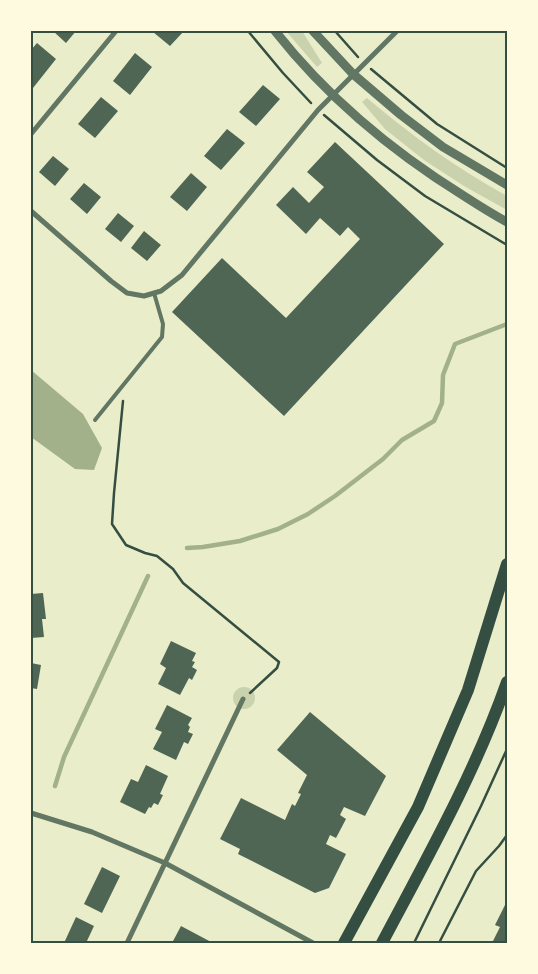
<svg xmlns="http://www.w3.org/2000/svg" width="538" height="974" font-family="Rubik,sans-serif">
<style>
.green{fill:#cad2ad}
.water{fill:#a3b18a}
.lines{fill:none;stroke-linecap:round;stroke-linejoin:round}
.stream{stroke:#a3b18a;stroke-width:4.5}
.building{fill:#4f6655}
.path{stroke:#344e41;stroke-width:2.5}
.service{stroke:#617663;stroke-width:4}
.minor{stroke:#617663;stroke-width:5}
.tertiary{stroke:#617663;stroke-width:9}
.trunk{stroke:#344e41;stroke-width:12}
.neatline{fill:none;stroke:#344e41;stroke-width:2}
</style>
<rect width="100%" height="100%" fill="#e9edc9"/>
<path class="green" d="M286 31H302L322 63 317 67Z
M367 98C411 135 456 168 507 196V210L464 186 424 160 385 129 362 102Z
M233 698a11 11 0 1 1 22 0a11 11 0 1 1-22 0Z"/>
<path class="water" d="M31 370 83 414 102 448 94 470 75 469 31 437Z"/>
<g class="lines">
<path class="stream" d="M187 548 203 547 240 541 278 529 308 514 335 496 383 459 402 440 434 421 442 403 443 375 455 344 507 324
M55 786 64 757 148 576"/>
</g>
<path class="building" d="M53 31H76L66 43Z
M154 31H184L170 46 153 32Z
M37 43 56 59 33 88 31 87V50Z
M135 53 152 67 130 95 113 81Z
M263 85 280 99 256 126 239 112Z
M101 97 118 111 95 138 78 124Z
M227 129 245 143 221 170 204 156Z
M335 142 444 244 284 416 172 312 222 258 286 318 360 239 348 227 340 236 320 218 306 234 276 205 293 187 309 203 324 187 307 172Z
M53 156 69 169 55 186 39 172Z
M191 173 207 187 187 211 170 197Z
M84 183 101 197 87 214 70 199Z
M118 213 134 226 121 242 105 229Z
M144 231 161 245 147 261 131 248Z
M43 593 46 619H42L44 637 31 638V594Z
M171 641 196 653 192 661 195 662 192 667 197 670 192 680 189 678 180 695 158 684 166 668 160 664Z
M31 663 41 665 37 689 31 688Z
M167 705 192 718 188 725 190 727 188 732 193 734 188 744 184 742 176 760 153 749 162 732 155 729Z
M310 712 386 776 365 816 344 807 340 815 346 819 336 838 330 835 326 844 346 854 329 888 315 893 238 854 240 849 220 839 241 798 285 820 292 804 295 806 301 794 298 793 307 775 277 750Z
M146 765 168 776 160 794 163 795 158 805 154 803 151 808 149 807 145 814 120 802 131 779 138 782Z
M102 867 120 876 102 913 84 904Z
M507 901V943H492L500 927 495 925Z
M76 917 94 926 86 943H64Z
M181 926 213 943H172Z"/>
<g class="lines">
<path class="path" d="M248 31 283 73 311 103
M335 31 358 57
M371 69 437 124 507 168
M324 115 377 160 425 196 507 245
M123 401 114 493 112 524 126 545 145 553 157 556 173 569 183 583 279 662 277 668 250 693
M414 943 481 806 507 749
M439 943 476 871 499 846 507 835"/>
<path class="service" d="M95 420 162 337 163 324 154 293"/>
<path class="minor" d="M31 134 116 31
M31 211 111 281 127 293 144 296 161 291 182 275 318 110 397 31
M31 813 92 832 165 863 313 943
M127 943 243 699"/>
<path class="tertiary" d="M275 31C327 97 393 152 464 196 478 205 492 214 507 222
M313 31 353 74 401 115 443 147 507 185"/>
<path class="trunk" d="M344 943 418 807 468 690 507 564
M382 943C427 858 475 773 507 682"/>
</g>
<rect width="538" height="974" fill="none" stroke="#fefae0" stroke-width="65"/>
<rect x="32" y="32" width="474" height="910" class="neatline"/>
</svg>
